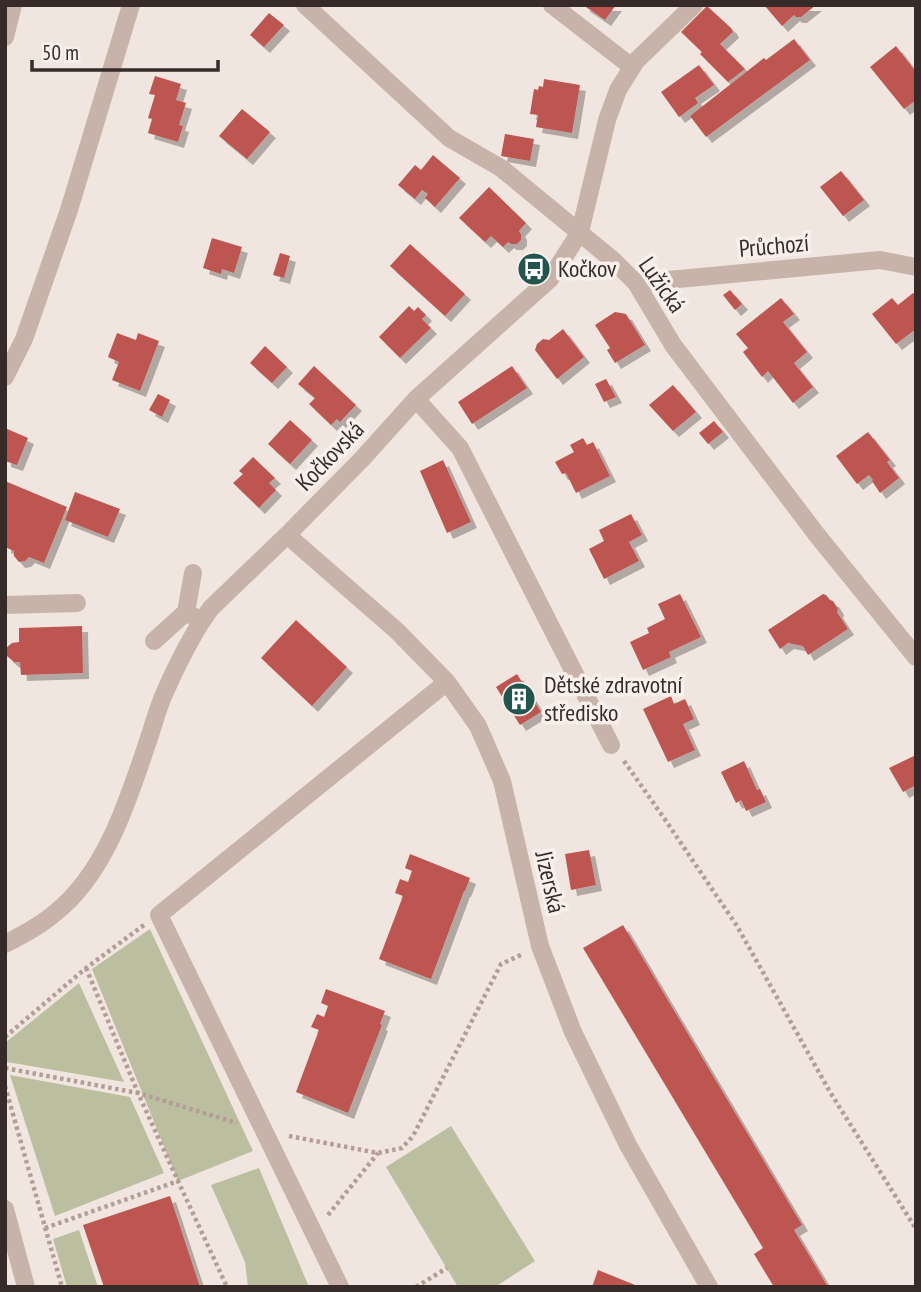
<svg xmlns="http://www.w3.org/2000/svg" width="921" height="1292" font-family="'PT Sans Narrow',sans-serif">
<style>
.green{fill:#bbbfa0}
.building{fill:#bd5651;filter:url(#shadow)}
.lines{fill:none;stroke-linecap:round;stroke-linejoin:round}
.path{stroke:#b49d96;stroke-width:4.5;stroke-dasharray:3.5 3.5;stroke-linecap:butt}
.minor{stroke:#c8b3ab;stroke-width:18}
.labels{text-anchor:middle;stroke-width:7;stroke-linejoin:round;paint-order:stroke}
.street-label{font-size:24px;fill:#372b2a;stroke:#f9f0eb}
.poi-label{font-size:24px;fill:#372b2a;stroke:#f9f0eb;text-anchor:start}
</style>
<defs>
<filter id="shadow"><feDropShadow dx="6" dy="6" stdDeviation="0" flood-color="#0004"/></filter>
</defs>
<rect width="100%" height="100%" fill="#f1e5df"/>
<path class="green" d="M150 929 253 1151 178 1181 92 969Z
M79 983 124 1082 7 1062 5 1043Z
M10 1075 130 1097 164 1173 55 1216Z
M451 1126 535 1261 495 1287H458L386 1167Z
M259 1168 309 1287H248L245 1262 211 1185Z
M79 1230 98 1287H67L53 1239Z"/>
<path class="building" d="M583 5H616L605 20Z
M766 5H816L801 17H796L794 15 782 26 765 6Z
M707 6 731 28 733 32 720 44 745 69 728 82 700 54 702 52 681 32Z
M269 13 284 25 264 47 250 35Z
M794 39 810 60 706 137 690 116 764 58 766 60Z
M896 46 916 72V100L904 109 870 67Z
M699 65 714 85 695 98 698 103 679 117 661 92Z
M155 76 181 84 176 100 186 103 179 125 183 126 178 142 148 133 152 119 148 118 155 95 149 94Z
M544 79 580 85 572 133 536 127 538 115 530 114 534 89 538 90 539 86 543 87Z
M242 109 270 132 247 159 219 136Z
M505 134 534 139 530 161 501 156Z
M433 155 460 178 435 207 425 198 428 194 422 190 415 199 398 185 415 165 421 170Z
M841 171 864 200 843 216 820 187Z
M489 187 526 223 519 231 521 234V240L517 244H511L508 242 503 247 491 236 485 242 459 218Z
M212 238 242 247 234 273 222 269 221 274 203 268Z
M410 244 465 294 445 316 390 266Z
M280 253 290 256 284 278 273 275Z
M730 290 742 304 735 310 723 295Z
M913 293 916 296V323L914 325 916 329 896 344 872 314 892 298 898 305Z
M781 298 794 314 783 322 807 352 794 363 813 387 793 403 768 371 762 377 743 352 748 348 736 334Z
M409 306 414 311 418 307 426 315 422 319 431 328 400 358 379 337Z
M615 312 626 314 645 345 615 363 607 350 610 348 595 325Z
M563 329 584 357 557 379 535 350 537 344 543 339 549 340Z
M117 333 136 340 138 333 159 341 140 391 112 380 119 362 108 357Z
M265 346 287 367 272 383 250 363Z
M314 366 356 405 340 422 337 419 331 425 309 404 315 398 298 384Z
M512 366 527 388 472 424 458 402Z
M606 379 616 397 604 402 595 384Z
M673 385 696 412 673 431 649 405Z
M158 394 170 400 162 417 149 410Z
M290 420 312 440 290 464 268 444Z
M714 421 723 432 708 444 699 433Z
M5 428 28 438 17 465 5 461Z
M868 432 890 460 887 462 899 478 880 493 872 481 873 480 869 475 857 484 836 456Z
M583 438 587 445 593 442 610 476 576 493 566 473 562 474 555 462 574 452 570 445Z
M253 457 275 478 269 483 276 490 259 508 233 483 243 474 239 471Z
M443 460 471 522 447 533 420 471Z
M5 481 67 507 44 563 29 557 25 561 19 562 14 556V551L5 547Z
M75 492 120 509 108 537 65 520Z
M631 514 642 535 629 542 639 561 604 579 589 549 604 541 599 530Z
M680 594 701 637 669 652 671 657 643 670 630 642 649 633 647 628 665 619 658 604Z
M823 594 826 595 830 600 833 601 838 609 837 612 848 629 808 655 803 646 788 643 780 649 768 630Z
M296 620 347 667 312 706 261 658Z
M82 626 83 673 21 675 20 662H14L7 656 6 648 12 643 19 642V628Z
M517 674 541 712 520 725 496 687Z
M671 696 674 704 685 699 694 719 683 724 695 750 668 762 643 709Z
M916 755V785L903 792 889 768Z
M744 761 757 790 760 789 766 802 746 811 741 800 736 803 721 772Z
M589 850 596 885 571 890 565 854Z
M410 854 470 878 465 891H464L431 979 379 959 403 896 395 893 400 879 408 882 412 871 405 868Z
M623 925 802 1225 794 1230 828 1287H774L754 1254 763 1248 583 948Z
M326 989 385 1011 380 1024 382 1025 348 1113 296 1092 319 1030 311 1027 317 1014 324 1017 328 1006 321 1003Z
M170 1196 200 1287H104L83 1225Z
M598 1270 640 1287H592Z"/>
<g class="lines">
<path class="path" d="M624 761 666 821 737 926 830 1092 916 1229
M86 968 138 1093 178 1181
M5 1037 86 968 144 925
M5 1068 138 1093 237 1123
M5 1086 62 1287
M289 1136 378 1153 402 1148 413 1136 501 964 523 954
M328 1215 378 1153
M45 1228 178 1181 227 1287
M416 1287 447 1268"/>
<path class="minor" d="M305 5 449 138 501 168 614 261 636 283 673 345 817 535 916 657
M552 5 632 67
M5 37 13 5
M636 283 880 260 916 267
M5 377 24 339 69 210 131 5
M416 399 460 448 611 745
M287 535 397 631 447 682 478 726 502 781 540 946 573 1032 628 1145 709 1287
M193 573 186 612 201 621
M5 605 77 603
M154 641 186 612
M5 944C22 935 40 926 55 913 108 871 130 794 151 732 155 719 159 705 165 692 177 665 193 632 211 608L287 535 362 459 416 399 550 279 580 232 607 120 618 90 636 61 694 5
M5 1209 26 1287
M340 1287 159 915 447 682"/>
</g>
<defs>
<symbol id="bus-disc" viewBox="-11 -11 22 22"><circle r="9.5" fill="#22554e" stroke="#f9f0eb"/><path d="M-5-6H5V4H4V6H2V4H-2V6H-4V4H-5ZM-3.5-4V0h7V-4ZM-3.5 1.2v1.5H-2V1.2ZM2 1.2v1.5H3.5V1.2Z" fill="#fff"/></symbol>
<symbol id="building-disc" viewBox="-11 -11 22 22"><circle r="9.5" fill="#22554e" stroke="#f9f0eb"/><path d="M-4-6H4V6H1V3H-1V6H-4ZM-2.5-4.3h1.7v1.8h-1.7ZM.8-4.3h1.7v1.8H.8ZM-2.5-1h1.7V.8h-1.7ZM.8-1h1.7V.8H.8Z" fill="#fff"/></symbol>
</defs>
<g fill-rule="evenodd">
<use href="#bus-disc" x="515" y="250" width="38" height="38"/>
<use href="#building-disc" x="500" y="680" width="38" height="38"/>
</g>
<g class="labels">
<g class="street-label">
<text transform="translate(774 246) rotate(-5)" y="8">Průchozí</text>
<text transform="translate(662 285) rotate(55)" y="8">Lužická</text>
<text transform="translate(330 456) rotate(-46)" y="8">Kočkovská</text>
<text transform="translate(550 882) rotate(77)" y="8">Jizerská</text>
</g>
<g class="poi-label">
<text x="558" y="277">Kočkov</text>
<text x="544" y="693">Dětské zdravotní<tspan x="544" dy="28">středisko</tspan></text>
</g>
</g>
<rect width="921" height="1292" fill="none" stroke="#372b2a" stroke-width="14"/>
<path d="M32 60v10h186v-10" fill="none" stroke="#372b2a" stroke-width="3.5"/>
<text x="42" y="60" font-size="21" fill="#372b2a" stroke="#f9f0eb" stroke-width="5" paint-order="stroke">50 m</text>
</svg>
